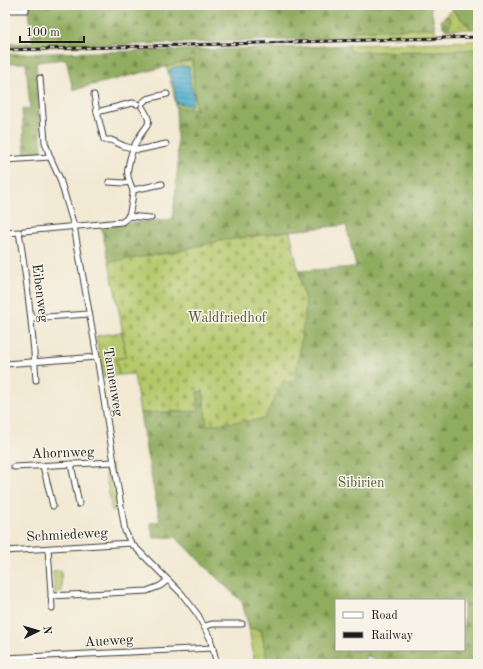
<svg xmlns="http://www.w3.org/2000/svg" width="483" height="669" viewBox="0 0 483 669" font-family="'Old Standard TT',serif">
<style>
.grass{fill:url(#grass-tufts);stroke:#687244;fill-rule:evenodd}
.forest{fill:url(#forest-firs);stroke:#56643e;fill-rule:evenodd}
.cemetery{fill:url(#cemetery-stones);stroke:#687244}
.water{fill:url(#water-rules);stroke:#366675}
.lines{fill:none;stroke-linecap:round;stroke-linejoin:round}
.minor-casing{stroke:#3c3b37;stroke-width:7}
.minor{stroke:#fff;stroke-width:5}
.rail-casing{stroke:#1c1c1c;stroke-width:3}
.rail{stroke:#f7f3e8;stroke-width:1.5;stroke-dasharray:4.5;stroke-linecap:butt}
.labels{text-anchor:middle;dominant-baseline:central;stroke-width:3;stroke-linejoin:round;paint-order:stroke}
.street-label{font-size:14px;fill:#1c1c1c;stroke:#f7f3e8}
.park-label{font-size:14px;fill:#525838;stroke:#f7f3e8}
</style>
<defs>
<pattern id="grass-tufts" width="24" height="20" patternUnits="userSpaceOnUse"><rect width="24" height="20" fill="#b5c86b"/><path d="M3 7l-1-3M5 7V3M7 7l1-3M15 17l-1-3M17 17v-4M19 17l1-3" fill="none" stroke="#9bab5c"/></pattern>
<pattern id="forest-firs" width="22" height="20" patternUnits="userSpaceOnUse"><rect width="22" height="20" fill="#90ac5f"/><path d="M5 1l3.5 6h-7zM16 11l3.5 6h-7z" fill="#758b4e"/></pattern>
<pattern id="cemetery-stones" width="16" height="16" patternUnits="userSpaceOnUse"><rect width="16" height="16" fill="#b5c86b"/><path d="M2 7V4a2 2 0 0 1 4 0v3zM10 15v-3a2 2 0 0 1 4 0v3z" fill="#9bab5c"/></pattern>
<pattern id="water-rules" width="6" height="5" patternUnits="userSpaceOnUse"><rect width="6" height="5" fill="#50afce"/><path d="M0 2.5h6" fill="none" stroke="#428ea6"/></pattern>
</defs>
<rect width="100%" height="100%" fill="#f7f3e8"/>
<filter id="ink" filterUnits="userSpaceOnUse"><feTurbulence type="fractalNoise" baseFrequency=".025" numOctaves="2"/><feDisplacementMap in="SourceGraphic" scale="8" xChannelSelector="R" yChannelSelector="G"/><feConvolveMatrix kernelMatrix="1 2 1 2 8 2 1 2 1" color-interpolation-filters="sRGB"/></filter>
<filter id="wash" filterUnits="userSpaceOnUse"><feTurbulence type="fractalNoise" baseFrequency=".012" numOctaves="4" result="noise"/><feDisplacementMap in="SourceGraphic" scale="16" xChannelSelector="R" yChannelSelector="G"/><feGaussianBlur stdDeviation="0.9" result="paint"/><feColorMatrix in="noise" values="0 0 0 0 0 0 0 0 0 0 0 0 0 0 0 0 0 1.4 0 .05"/><feComposite in="paint" operator="in"/></filter>
<g filter="url(#wash)">
<rect width="100%" height="100%" fill="#f2e9d3"/>
<g class="grass">
<polygon points="452,10 472,29 446,30 448,29 449,17 446,16"/>
<polygon points="435,28 436,36 351,38 353,31"/>
<polygon points="478,41 478,49 444,51 350,52 349,45"/>
<path d="M192 60 196 110 176 107 173 90 166 66ZM189 67 191 86 194 95 190 106 176 103 175 90 170 70Z"/>
<polygon points="122,332 126,357 116,359 119,375 103,377 96,336"/>
<polygon points="112,465 120,510 112,511 104,466"/>
<polygon points="61,570 62,592 55,593 53,571"/>
<polygon points="249,628 261,630 268,664 255,664"/>
</g>
<g class="forest">
<polygon points="27,5 430,5 435,28 353,31 351,38 5,48 5,44 33,43"/>
<polygon points="455,5 478,5 478,29 472,29 452,10"/>
<path d="M446 16C452 18 451 24 449 28L446 30 443 27 441 21 443 18Z"/>
<path d="M349 45 350 52 444 51 478 49V664H385L365 655 367 664H268L261 630 249 628 242 602 175 537 154 538 150 523 160 521 147 455 140 413 198 411 197 392 203 391 264 419 282 383 306 306 299 271 356 267 346 225 290 231 220 241 169 253 109 262 101 226 173 219 178 165 176 107 196 110 192 60 73 90 66 59 36 62 42 153 25 155 22 110 30 108 26 63 5 64V54L285 48ZM336 600H464V650H336Z"/>
</g>
<polygon class="cemetery" points="290,231 306,306 295,380 282,383 264,419 207,425 203,391 197,392 199,411 140,413 134,374 119,375 116,359 126,357 120,316 109,262 169,253 220,241"/>
<polygon class="water" points="182,66 189,67 191,86 194,95 191,106 176,103 175,90 169,70 172,68"/>
</g>
<g filter="url(#ink)">
<g class="lines">
<g class="minor-casing">
<g id="minor">
<polyline points="5,10 26,10 26,5"/>
<polyline points="40,78 45,142 50,157 60,179 74,226 97,357 125,531 131,543 182,594 198,615 210,638 217,664"/>
<polyline points="94,95 97,112"/>
<polyline points="142,103 147,99 167,94"/>
<polyline points="137,104 132,103 97,112 104,140 111,140 124,146 138,150 166,144"/>
<polyline points="5,160 50,157"/>
<polyline points="109,182 124,183 129,182"/>
<polyline points="133,190 162,184"/>
<polyline points="128,216 151,218"/>
<path d="M24 231 122 222C125 220 127 219 129 216 130 212 133 196 133 192 133 189 131 186 130 183 128 178 127 173 128 168 130 157 132 148 138 139 146 124 155 126 142 107"/>
<path d="M5 233 19 232C27 281 33 330 36 380"/>
<polyline points="31,318 89,314"/>
<polyline points="5,364 97,357"/>
<polyline points="71,464 79,504"/>
<polyline points="43,466 53,506"/>
<polyline points="14,467 114,462"/>
<polyline points="48,549 52,608"/>
<polyline points="5,551 131,543"/>
<polyline points="51,596 147,591 160,586 168,580"/>
<polyline points="205,626 213,624 242,624"/>
<polyline points="5,658 213,648"/>
</g>
</g>
<use href="#minor" class="minor"/>
<g class="rail-casing">
<polyline id="rail" points="5,50 478,37"/>
</g>
<use href="#rail" class="rail"/>
</g>
</g>
<g class="labels">
<g class="street-label">
<text transform="translate(40 293) rotate(83)">Eibenweg</text>
<text transform="translate(113 382) rotate(81)">Tannenweg</text>
<text transform="translate(63 453) rotate(-2)">Ahornweg</text>
<text transform="translate(67 535) rotate(-3)">Schmiedeweg</text>
<text transform="translate(109 641) rotate(-3)">Aueweg</text>
</g>
<g class="park-label">
<text x="227" y="318">Waldfriedhof</text>
<text x="361" y="483">Sibirien</text>
</g>
</g>
<rect width="483" height="669" fill="none" stroke="#f7f3e8" stroke-width="20"/>
<rect x="335" y="599" width="130" height="52" fill="#f7f3e8" stroke="#9f9d96"/>
<rect x="343" y="612" width="20" height="6" fill="#ffffff" stroke="#9f9d96"/>
<text x="371" y="619" font-size="12" fill="#1c1c1c">Road</text>
<rect x="343" y="632" width="20" height="6" fill="#1c1c1c" stroke="#9f9d96"/>
<text x="371" y="639" font-size="12" fill="#1c1c1c">Railway</text>
<g transform="translate(38 631) rotate(85)" stroke="#f7f3e8" stroke-width="3" paint-order="stroke">
<path d="M0-3L7 15L0 10L-7 15Z" fill="#1c1c1c"/>
<text y="-6" font-size="11" font-weight="bold" text-anchor="middle" fill="#1c1c1c">N</text>
</g>
<path d="M20 36v6h64v-6" fill="none" stroke="#1c1c1c" stroke-width="2"/>
<text x="26" y="36" font-size="12" fill="#1c1c1c" stroke="#f7f3e8" stroke-width="3" paint-order="stroke">100 m</text>
</svg>
